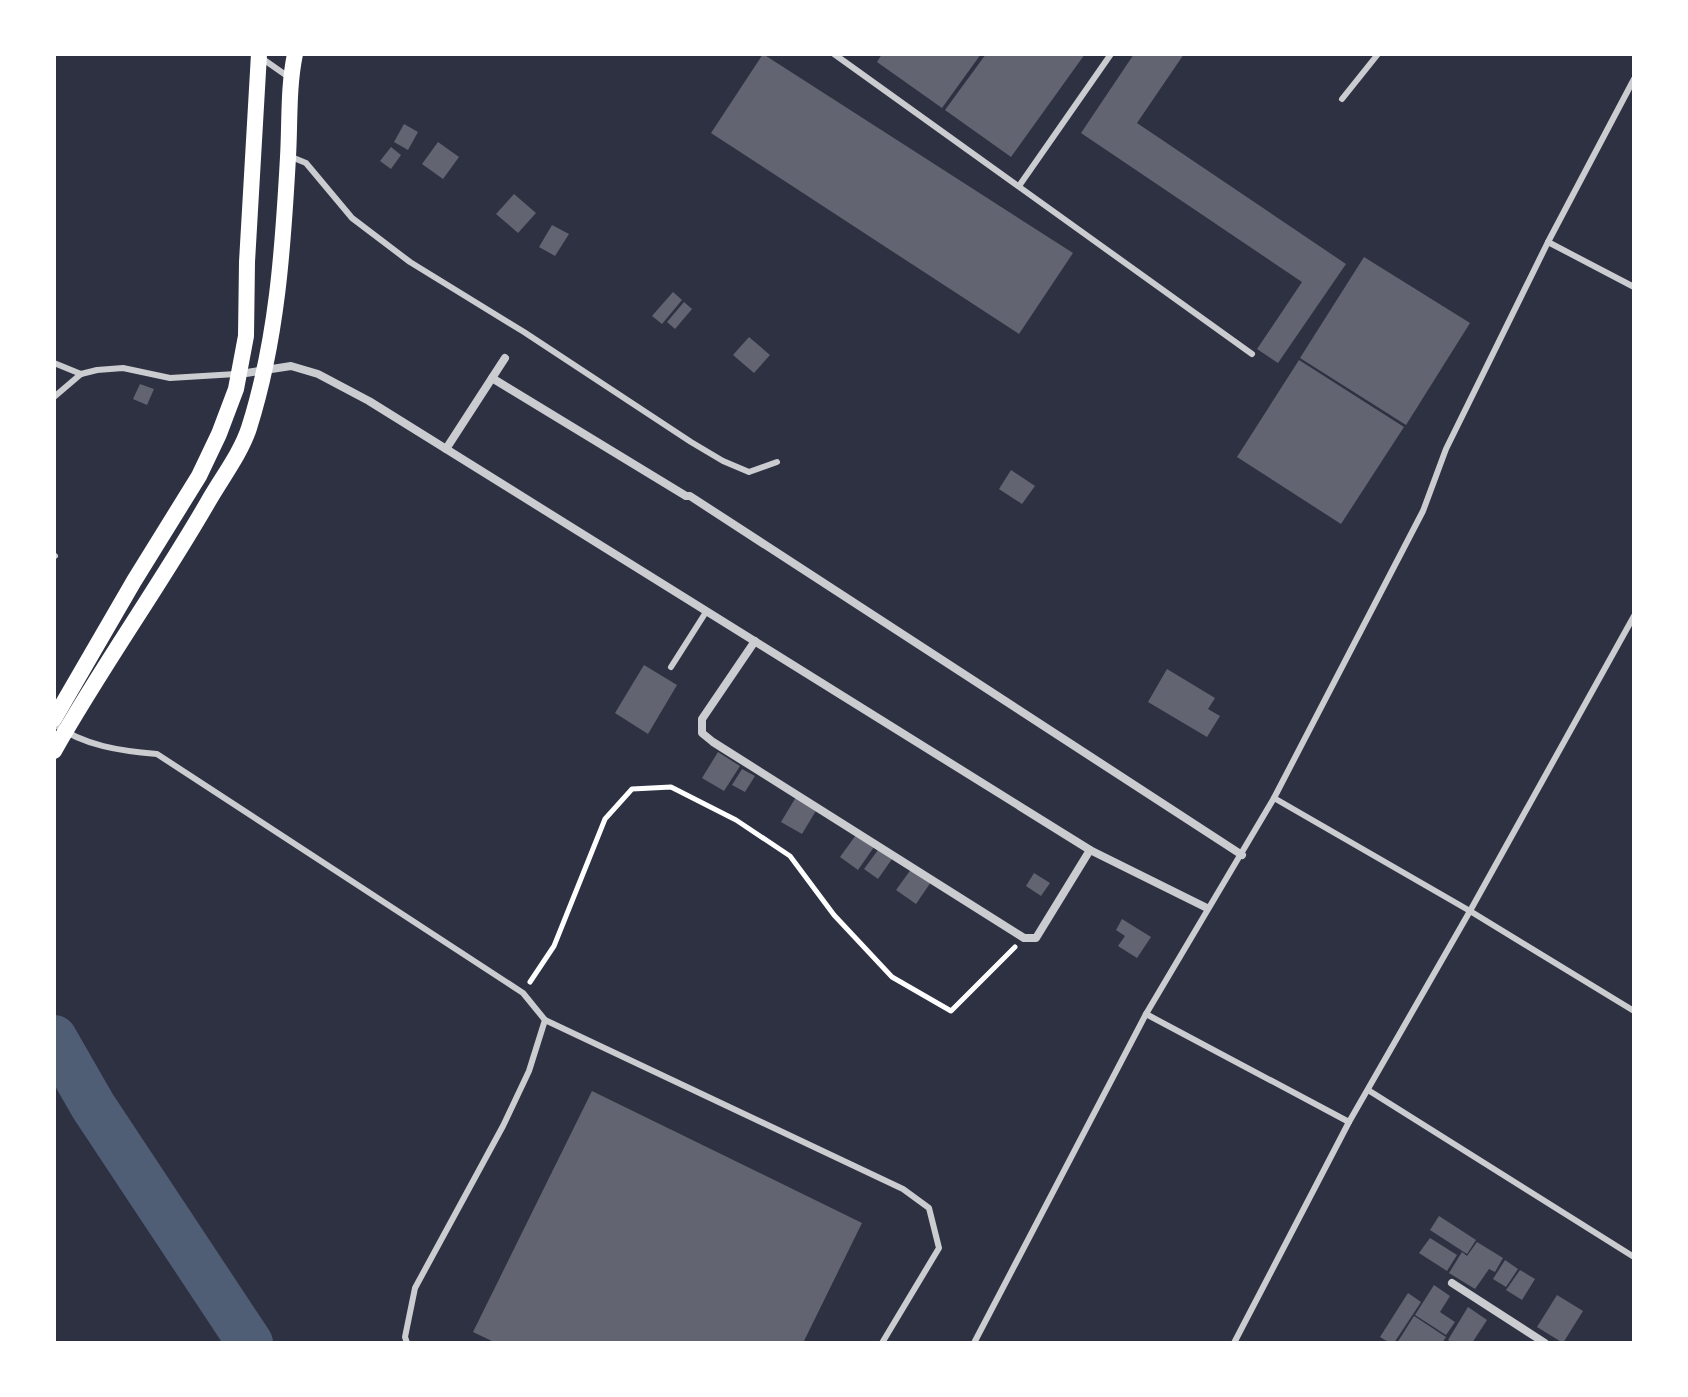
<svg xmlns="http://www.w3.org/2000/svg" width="1688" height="1397" viewBox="0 0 1688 1397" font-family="Quicksand,sans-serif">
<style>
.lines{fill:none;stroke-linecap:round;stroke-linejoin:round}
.river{stroke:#4f5d75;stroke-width:46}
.building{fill:#626471}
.path{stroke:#fff;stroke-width:5}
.service{stroke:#caccd0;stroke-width:6}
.minor{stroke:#caccd0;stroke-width:8}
.secondary{stroke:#fff;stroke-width:16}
</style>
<rect width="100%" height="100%" fill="#2d3142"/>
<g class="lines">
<polyline class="river" points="54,1038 93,1106 250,1343"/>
</g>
<g class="building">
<polygon points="763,54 1073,253 1019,334 711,133"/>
<polygon points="882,54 981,54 942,108 877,62"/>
<polygon points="986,54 1085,54 1011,157 945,110"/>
<polygon points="1134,54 1184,54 1137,123 1346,264 1278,363 1257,349 1302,282 1081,133"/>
<polygon points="404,124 418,132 408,150 394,142"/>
<polygon points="438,142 459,157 443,179 422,164"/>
<polygon points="391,147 401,155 391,169 380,161"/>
<polygon points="514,194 536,213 518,233 496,214"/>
<polygon points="552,225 569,234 555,256 539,247"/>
<polygon points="1364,257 1470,323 1406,425 1300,358"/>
<polygon points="673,292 682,300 662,324 652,316"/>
<polygon points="684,302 692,309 675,329 667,322"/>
<polygon points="749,337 770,355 754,373 733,355"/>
<polygon points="1299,360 1404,427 1341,524 1237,457"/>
<polygon points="140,384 154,389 147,405 133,399"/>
<polygon points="1011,470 1035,486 1022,504 999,489"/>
<polygon points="644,665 677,685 648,734 615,713"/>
<polygon points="1167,669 1215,698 1208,709 1220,716 1207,737 1148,702"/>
<polygon points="718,752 740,766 724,791 702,778"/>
<polygon points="742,769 755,776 745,792 732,785"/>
<polygon points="796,797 817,809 802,834 781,822"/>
<polygon points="856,835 874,847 858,870 840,857"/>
<polygon points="878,850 892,859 878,879 864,869"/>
<polygon points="912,868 931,882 916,904 896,890"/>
<polygon points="1034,873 1050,883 1041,896 1026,886"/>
<polygon points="1122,919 1151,937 1137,958 1118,946 1125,936 1116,930"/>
<polygon points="592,1091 862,1223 803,1343 496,1343 473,1332"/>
<polygon points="1439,1216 1476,1240 1467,1254 1430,1230"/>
<polygon points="1430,1238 1457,1255 1447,1271 1419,1253"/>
<polygon points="1477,1242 1503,1258 1495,1272 1489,1269 1475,1289 1449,1273 1462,1252 1467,1256"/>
<polygon points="1505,1260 1518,1269 1506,1287 1493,1279"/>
<polygon points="1520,1270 1535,1279 1522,1300 1506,1290"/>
<polygon points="1434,1285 1450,1296 1440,1312 1455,1322 1446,1335 1415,1315"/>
<polygon points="1408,1293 1421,1302 1394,1343 1390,1343 1380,1337"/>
<polygon points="1557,1295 1583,1311 1563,1343 1537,1327"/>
<polygon points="1468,1307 1487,1320 1472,1343 1453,1343 1448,1340"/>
<polygon points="1414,1316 1446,1337 1442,1343 1397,1343"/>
</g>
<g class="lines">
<polyline class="path" points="530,982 554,946 605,819 632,789 671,787 736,820 790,856 834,915 892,977 951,1011 1015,947"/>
<g class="service">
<polyline points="834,54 1252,354"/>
<polyline points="260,57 290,78"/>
<polyline points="1342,99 1378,54"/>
<polyline points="289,156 306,163 352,218 410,262 524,332 691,442 723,461 749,472 777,462"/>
<polyline points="1019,186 1111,54"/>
<polyline points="1548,242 1634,287"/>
<polyline points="54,363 81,374"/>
<polyline points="54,397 81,374 97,370 123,368 170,378 236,374"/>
<polyline points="54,555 55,556"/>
<polyline points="671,667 706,612"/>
<path d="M54 724C84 746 121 751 157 754L523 993 545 1020 529 1071 503 1126 415 1288 405 1337 407 1343"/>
<polyline points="1274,798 1470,911 1634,1011"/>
<polyline points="1146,1014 1349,1122"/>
<polyline points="545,1020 903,1189 929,1208 939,1248 882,1343"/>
<polyline points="1368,1090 1634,1257"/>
<polyline points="974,1343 1146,1014 1274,798 1423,511 1446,449 1548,242 1634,79"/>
<polyline points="1234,1343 1349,1122 1470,911 1634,616"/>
</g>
<g class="minor">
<polyline points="240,374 291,366 318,374 369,401 1090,850 1207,908"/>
<polyline points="492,378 686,496 690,496 1242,855"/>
<polyline points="446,449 505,358"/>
<polyline points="755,641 702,719 702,733 713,742 1024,938 1036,938 1090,850"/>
<polyline points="1452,1283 1545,1343"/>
</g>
<g class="secondary">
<polyline points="54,719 134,581 199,476 219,434 236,389 246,336 247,262 259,54"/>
<path d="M54 751C102 666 159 587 208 502 221 479 241 453 249 428 277 340 283 248 288 157 290 122 288 88 295 54"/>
</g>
</g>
<rect width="1688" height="1397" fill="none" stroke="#ffffff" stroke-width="112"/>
</svg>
